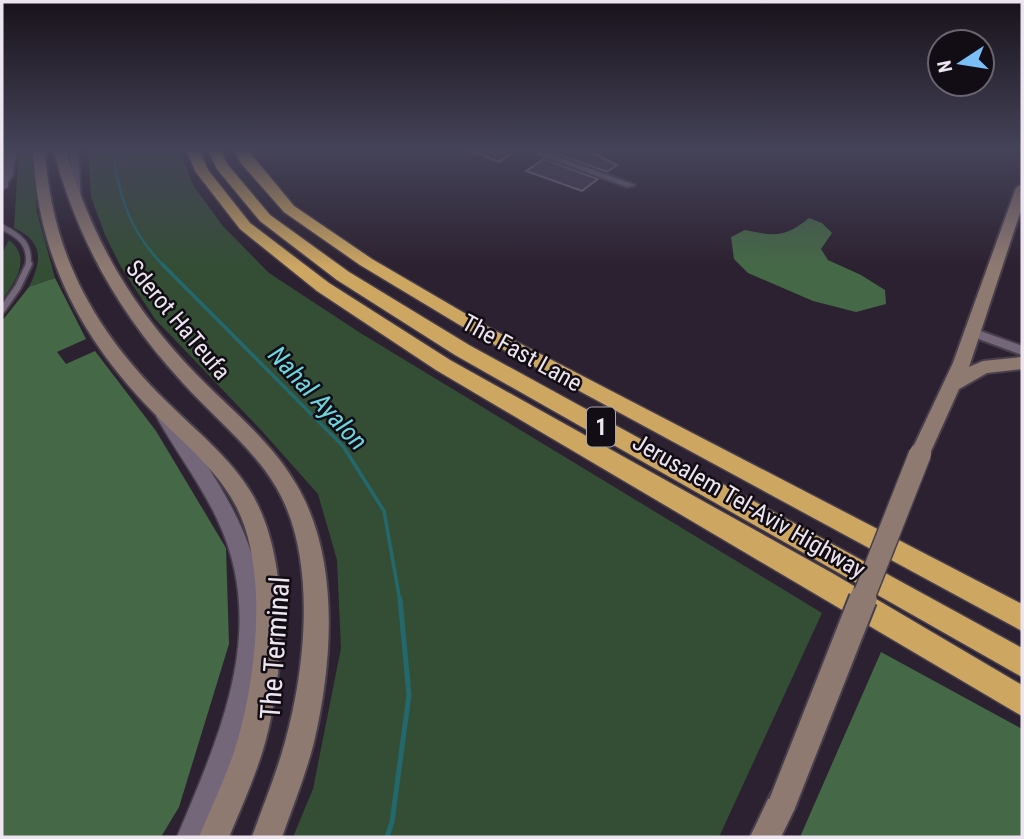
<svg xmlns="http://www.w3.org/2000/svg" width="1024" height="839" viewBox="0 0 1024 839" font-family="'Roboto Condensed',sans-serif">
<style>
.green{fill:#344e35}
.forest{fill:#456946}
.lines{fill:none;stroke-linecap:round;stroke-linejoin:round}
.stream-far2{stroke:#22686d;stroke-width:2.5}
.stream-far1{stroke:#22686d;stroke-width:3.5}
.stream{stroke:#22686d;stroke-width:5}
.building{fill:#443748;stroke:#837588;stroke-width:2}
.service-far1-casing{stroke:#483f4c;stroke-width:8}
.service-casing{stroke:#483f4c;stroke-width:10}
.minor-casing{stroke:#483f4c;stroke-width:4}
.tertiary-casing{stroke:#483f4c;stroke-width:3}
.secondary-casing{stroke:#483f4c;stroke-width:4}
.motorway-casing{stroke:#483f4c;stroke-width:3}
.service-far1{stroke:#746779;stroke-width:5}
.service{stroke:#746779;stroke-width:6}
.minor{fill:#746779;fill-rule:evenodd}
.tertiary{fill:#746779;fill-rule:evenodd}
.secondary{fill:#8f7a72;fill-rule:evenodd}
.motorway{fill:#cda662;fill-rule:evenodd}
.secondary-bridge-far1-casing{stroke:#483f4c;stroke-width:25;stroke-linecap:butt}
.secondary-bridge-casing{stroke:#483f4c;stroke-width:31;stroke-linecap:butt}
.secondary-bridge-far1{stroke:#8f7a72;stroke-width:22}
.secondary-bridge{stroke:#8f7a72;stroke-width:27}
.labels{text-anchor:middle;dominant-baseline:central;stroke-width:5;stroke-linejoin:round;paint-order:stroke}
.shield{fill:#120d14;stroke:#aba5ae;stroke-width:2}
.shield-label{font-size:23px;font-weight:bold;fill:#ede6f0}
.street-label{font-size:24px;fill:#ede6f0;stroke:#120d14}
.water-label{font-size:26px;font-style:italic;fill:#6cd6de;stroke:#120d14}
.near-street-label{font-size:28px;fill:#ede6f0;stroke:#120d14}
</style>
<rect width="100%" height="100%" fill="#2c2130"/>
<g class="green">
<path d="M19 149H32L37 212 55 278 29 287C42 260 44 242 14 228Z"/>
<polygon points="88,149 179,149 193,185 222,225 269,273 362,334 822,613 719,837 293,837 313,789 341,648 337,560 318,494 261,430 155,319 121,267 105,235 91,197"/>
<path d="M9 240C32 258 16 281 2 300V253Z"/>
</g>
<g class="forest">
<path d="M809 218 822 223 832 233 821 249 828 260 861 275 885 290 886 304 856 312 813 301 748 273 734 259 731 237 745 230C774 236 785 238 809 218Z"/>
<polygon points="55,278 86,339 57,352 66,364 95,351 156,431 226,548 229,644 179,807 161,837 2,837 2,321 29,287"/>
<polygon points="881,652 1022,729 1022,837 800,837"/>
</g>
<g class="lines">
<path class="stream-far2" d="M113 149C118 196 130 232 164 266"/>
<polyline class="stream-far1" points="162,264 343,446 384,511 400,601"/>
<polyline class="stream" points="387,837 392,822 409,695 400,599"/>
</g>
<g class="building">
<polygon points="468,149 519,149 499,162"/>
<polygon points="559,149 595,154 617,165 607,172 554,153"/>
<polygon points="544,159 598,179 582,191 526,171"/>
</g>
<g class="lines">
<g class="service-far1-casing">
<path id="service-far1" d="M2 227C20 236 31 244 28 266"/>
</g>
<g class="service-casing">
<polyline id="service" points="2,310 18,287 29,264"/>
</g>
<g class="minor-casing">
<g id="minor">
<polygon points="8,149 16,149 13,175 6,185 3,186 2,178"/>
<polygon points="70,149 78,149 81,202 76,205 71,202"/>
<polygon points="523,149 536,149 635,185 627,187"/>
<polygon points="972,328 1022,346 1022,355 968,335 966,332"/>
</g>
</g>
<g class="tertiary-casing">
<g id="tertiary">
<polygon points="2,149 8,149 8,187 2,190"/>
<path d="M165 409 171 411C201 457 235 502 252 555 282 651 243 750 205 837H177C219 736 269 630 218 521 201 484 176 452 156 416L159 411Z"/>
</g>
</g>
<g class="secondary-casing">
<g id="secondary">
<path d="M33 149H45C51 252 93 329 166 401 196 431 230 457 252 494 291 561 285 670 265 743 256 775 242 806 229 837H199C211 808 225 779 235 749 256 683 269 572 237 508 218 470 183 443 154 413 80 338 37 255 33 149Z"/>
<path d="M53 149H65C92 239 131 307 197 375 231 410 271 441 296 484 340 557 333 662 314 742 306 774 293 806 282 837H252C263 806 276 775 285 742 305 671 316 567 282 498 260 453 216 420 182 382 118 312 78 241 53 149Z"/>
<polygon points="1022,184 1022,207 969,367 983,361 1022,357 1022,369 987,373 959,389 927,460 920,462 913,460 910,454 953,363 1016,188"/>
<polygon points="782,789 793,793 797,804 781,837 750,837 771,793"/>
</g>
</g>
<g class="motorway-casing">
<g id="motorway">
<polygon points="186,149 199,149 208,170 250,223 329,283 450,360 832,573 1022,685 1022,716 436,370 317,291 240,229 195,171"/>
<polygon points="207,149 220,149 228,165 270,215 349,272 469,345 1022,648 1022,677 455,355 337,280 260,221 217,169"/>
<polygon points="234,149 247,149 294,206 372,259 490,328 1022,604 1022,631 478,336 360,265 284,212 240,162"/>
</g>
</g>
<use href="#service-far1" class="service-far1"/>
<use href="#service" class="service"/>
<use href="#minor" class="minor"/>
<use href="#tertiary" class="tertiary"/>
<use href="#secondary" class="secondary"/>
<use href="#motorway" class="motorway"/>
<g class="secondary-bridge-far1-casing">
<polyline id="secondary-bridge-far1" points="862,601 920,454"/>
</g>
<g class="secondary-bridge-casing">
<polyline id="secondary-bridge" points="782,804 863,599"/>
</g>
<use href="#secondary-bridge-far1" class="secondary-bridge-far1"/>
<use href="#secondary-bridge" class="secondary-bridge"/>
</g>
<linearGradient id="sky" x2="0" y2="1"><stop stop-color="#18121a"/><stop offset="0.56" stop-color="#454359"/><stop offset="1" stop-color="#454359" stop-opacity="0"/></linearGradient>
<rect width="1024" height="267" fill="url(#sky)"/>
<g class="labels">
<rect class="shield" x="587" y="407.5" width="28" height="39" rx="5"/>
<g class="shield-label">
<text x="601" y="427">1</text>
</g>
<g class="street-label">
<text transform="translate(178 320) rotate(50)">Sderot HaTeufa</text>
<text transform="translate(522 353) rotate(29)">The Fast Lane</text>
<text transform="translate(749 506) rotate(30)">Jerusalem Tel-Aviv Highway</text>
</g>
<g class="water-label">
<text transform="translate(318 398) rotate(47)">Nahal Ayalon</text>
</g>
<g class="near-street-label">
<text transform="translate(275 648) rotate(-86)">The Terminal</text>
</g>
</g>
<rect width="1024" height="839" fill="none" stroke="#ede6f0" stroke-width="7"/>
<g transform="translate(961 63) rotate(258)"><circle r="33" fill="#120d14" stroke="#6a646c" stroke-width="2"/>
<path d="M0-5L12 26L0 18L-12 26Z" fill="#7abff8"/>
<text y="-10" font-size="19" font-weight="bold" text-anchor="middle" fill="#ede6f0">N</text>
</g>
</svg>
